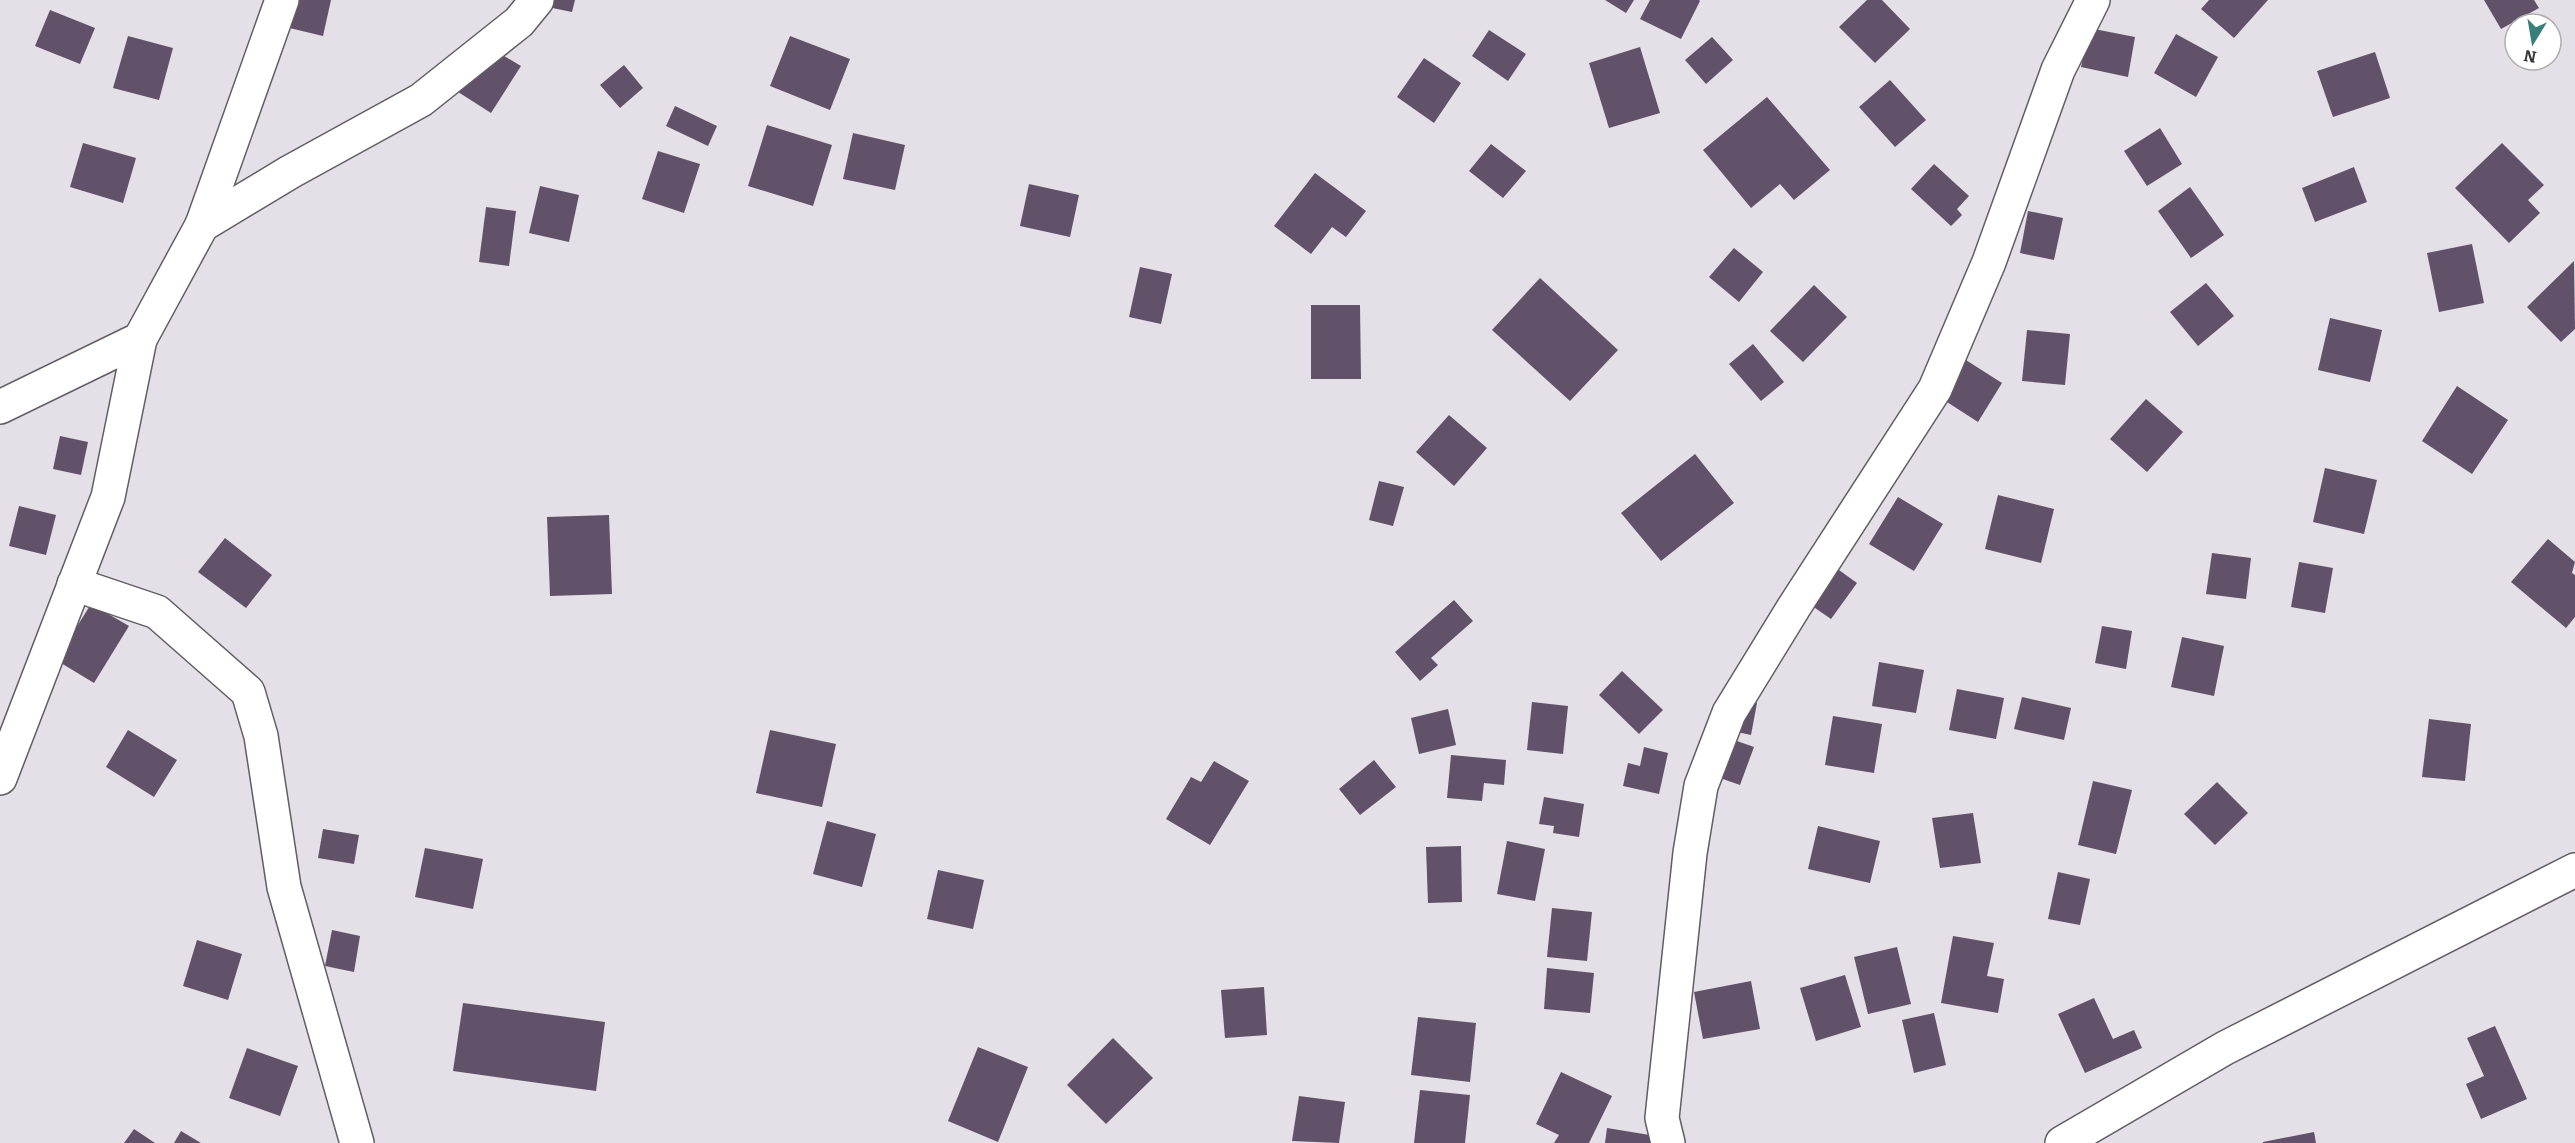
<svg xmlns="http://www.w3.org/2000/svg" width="2575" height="1143" viewBox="0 0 2575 1143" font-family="Bitter,serif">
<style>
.building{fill:#615169}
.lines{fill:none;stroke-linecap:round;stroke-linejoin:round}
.minor-casing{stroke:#625d64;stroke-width:36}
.minor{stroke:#fff;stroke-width:33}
</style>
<rect width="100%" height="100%" fill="#e5e0e8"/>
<g class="building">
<polygon points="287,0 331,0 323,36 281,26"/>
<polygon points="534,0 575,0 572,12 533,4"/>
<polygon points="1605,0 1634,0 1626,13"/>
<polygon points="1650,0 1699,0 1700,1 1681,39 1640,19"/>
<polygon points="1867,0 1882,0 1910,29 1875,63 1839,27"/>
<polygon points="2209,0 2268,0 2234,38 2201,9"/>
<polygon points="2484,0 2534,0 2539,8 2501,29"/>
<polygon points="50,10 95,28 80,64 35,46"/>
<polygon points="2089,28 2135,37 2128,77 2081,67"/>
<polygon points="1489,30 1526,54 1508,81 1472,56"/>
<polygon points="2176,34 2218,57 2196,97 2154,73"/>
<polygon points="128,36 173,48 159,100 113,88"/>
<polygon points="790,36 850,59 830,110 770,86"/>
<polygon points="1712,37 1733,60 1706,84 1685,60"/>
<polygon points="484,44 521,66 491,113 455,90"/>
<polygon points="1640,47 1660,113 1609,128 1589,63"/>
<polygon points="2375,52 2390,98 2333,117 2317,71"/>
<polygon points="1424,58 1461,83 1434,123 1397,97"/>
<polygon points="624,65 643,88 620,108 600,85"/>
<polygon points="1890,80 1926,120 1895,147 1859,107"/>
<polygon points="1767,97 1830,170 1794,200 1780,184 1751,208 1703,150"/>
<polygon points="675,106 717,126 708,146 666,126"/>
<polygon points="767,125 832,145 813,206 748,186"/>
<polygon points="2160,128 2182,164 2147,186 2124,151"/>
<polygon points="853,133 905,145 895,190 843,179"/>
<polygon points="83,143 136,158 123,203 70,187"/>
<polygon points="2502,143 2544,185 2528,200 2540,213 2509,243 2455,188"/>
<polygon points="1491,144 1526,171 1503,198 1469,171"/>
<polygon points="658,151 700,164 684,213 642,199"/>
<polygon points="1934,164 1969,196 1957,209 1962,215 1951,226 1911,189"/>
<polygon points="2354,167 2367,202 2315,222 2302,188"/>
<polygon points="1315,173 1366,211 1346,237 1332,227 1311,254 1274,226"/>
<polygon points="1029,184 1079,195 1070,237 1020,226"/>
<polygon points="540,186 579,195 569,242 529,233"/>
<polygon points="2190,187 2224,235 2191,258 2158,211"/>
<polygon points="486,207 516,211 509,266 479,262"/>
<polygon points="2028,211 2063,218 2054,260 2020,253"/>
<polygon points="2472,244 2484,303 2439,312 2427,253"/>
<polygon points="1734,248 1763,272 1739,302 1709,277"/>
<polygon points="2574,261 2575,329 2561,342 2527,307"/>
<polygon points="1140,267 1172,274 1161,324 1129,317"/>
<polygon points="1540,278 1618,350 1570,401 1492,330"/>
<polygon points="2206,283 2234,316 2198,346 2170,312"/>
<polygon points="1814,285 1847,317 1803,362 1770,331"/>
<polygon points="1311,305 1360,305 1361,379 1311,379"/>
<polygon points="2330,318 2382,330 2370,382 2318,370"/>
<polygon points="2027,330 2070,334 2065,385 2022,381"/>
<polygon points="1753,344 1784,382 1761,401 1729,364"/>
<polygon points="1958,355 2002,383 1978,422 1933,393"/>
<polygon points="2457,386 2508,420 2472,474 2422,441"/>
<polygon points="2146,399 2183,432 2147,472 2110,439"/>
<polygon points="1449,415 1487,448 1454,486 1416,452"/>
<polygon points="60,436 88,442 81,475 53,469"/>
<polygon points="1695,454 1734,503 1661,561 1621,513"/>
<polygon points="2325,468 2377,480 2364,534 2313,522"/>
<polygon points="1379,481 1404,487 1393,526 1369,520"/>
<polygon points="1998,495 2054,509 2041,563 1985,549"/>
<polygon points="1898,497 1943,524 1914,571 1869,544"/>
<polygon points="19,506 56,515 46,555 9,546"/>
<polygon points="609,515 612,594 550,596 547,517"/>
<polygon points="225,538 272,575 246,608 198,572"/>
<polygon points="2548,539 2575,562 2572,573 2575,575 2575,617 2566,628 2511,582"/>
<polygon points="2212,553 2251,558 2246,599 2206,594"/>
<polygon points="2299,562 2333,568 2325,613 2291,607"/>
<polygon points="1832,565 1857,583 1831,619 1805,601"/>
<polygon points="1454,600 1473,621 1431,658 1438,665 1420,681 1395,652"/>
<polygon points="91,604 129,626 94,683 56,660"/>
<polygon points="2102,626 2132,631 2126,669 2095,663"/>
<polygon points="2182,637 2224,646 2214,696 2171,687"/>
<polygon points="1879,662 1924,670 1916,713 1872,706"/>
<polygon points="1622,671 1663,710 1639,734 1599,695"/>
<polygon points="1957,689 2004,698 1996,739 1949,730"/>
<polygon points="2022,697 2071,708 2064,740 2014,729"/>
<polygon points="1745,700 1757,703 1751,735 1723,729"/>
<polygon points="1532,702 1568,706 1563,754 1527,750"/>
<polygon points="1448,709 1456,745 1419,754 1411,718"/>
<polygon points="1833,716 1882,724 1874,773 1825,765"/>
<polygon points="2429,719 2471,724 2465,781 2422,777"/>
<polygon points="128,730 177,760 154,797 106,767"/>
<polygon points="770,730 836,744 822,807 756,793"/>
<polygon points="1717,734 1754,747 1740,785 1703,772"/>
<polygon points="1644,747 1668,753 1659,794 1623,786 1628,763 1640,766"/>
<polygon points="1451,755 1506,760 1504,785 1484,783 1482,801 1447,798"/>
<polygon points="1374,760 1396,787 1360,815 1339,789"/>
<polygon points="1214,761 1249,781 1210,845 1166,819 1191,777 1201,782"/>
<polygon points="2093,781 2132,790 2116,854 2078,845"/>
<polygon points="2217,782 2248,813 2215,845 2184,814"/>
<polygon points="1544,797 1584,804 1579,837 1553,833 1554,826 1539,824"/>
<polygon points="1973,813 1981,863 1940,868 1932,818"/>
<polygon points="827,821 876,834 862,887 813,874"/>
<polygon points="1818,826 1880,841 1870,883 1808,869"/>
<polygon points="323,829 359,835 354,864 318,858"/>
<polygon points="1507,841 1545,849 1535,901 1497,894"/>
<polygon points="1461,846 1462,902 1428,903 1426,847"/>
<polygon points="425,848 483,859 473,909 415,897"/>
<polygon points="938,870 984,880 973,929 927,919"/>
<polygon points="2058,872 2090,879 2080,925 2048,919"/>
<polygon points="1552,908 1592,912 1587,961 1547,957"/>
<polygon points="332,930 360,936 354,972 325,966"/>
<polygon points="1953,936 1994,943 1987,976 2004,979 1998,1013 1941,1003"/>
<polygon points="197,940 242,954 228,1000 183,986"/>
<polygon points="1897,947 1911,1004 1868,1014 1854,957"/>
<polygon points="1547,968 1594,973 1590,1013 1544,1009"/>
<polygon points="1845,975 1861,1027 1816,1041 1800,988"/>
<polygon points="1751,981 1760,1029 1703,1039 1694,992"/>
<polygon points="1264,987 1267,1035 1225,1038 1221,990"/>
<polygon points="2094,998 2113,1039 2134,1030 2142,1048 2085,1073 2058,1014"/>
<polygon points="463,1003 605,1022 596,1091 453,1071"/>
<polygon points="1934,1013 1946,1065 1914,1073 1902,1020"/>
<polygon points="1418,1017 1476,1023 1470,1082 1411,1075"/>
<polygon points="2495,1026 2527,1099 2481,1119 2466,1084 2484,1076 2467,1038"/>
<polygon points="1113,1038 1153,1078 1106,1124 1067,1085"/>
<polygon points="978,1047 1028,1067 998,1142 948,1121"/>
<polygon points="247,1048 298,1066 280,1116 229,1098"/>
<polygon points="1561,1072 1612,1096 1589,1143 1554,1143 1559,1135 1536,1124"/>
<polygon points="1420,1090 1470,1095 1465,1143 1414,1143"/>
<polygon points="1299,1096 1345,1102 1339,1143 1292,1141"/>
<polygon points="1607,1128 1668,1138 1667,1143 1605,1143"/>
<polygon points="134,1129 155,1143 124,1143"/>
<polygon points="181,1131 201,1143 174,1143"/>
<polygon points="2314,1132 2316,1143 2263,1143 2263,1142"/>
</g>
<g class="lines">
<g class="minor-casing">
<g id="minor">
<polyline points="202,225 282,0"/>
<polyline points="0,407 140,339 202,225 290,172 421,100 519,22 537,0"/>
<polyline points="74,584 157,612 248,692 261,736 284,887 357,1143"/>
<polyline points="0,778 108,497 140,339"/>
<polyline points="1668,1143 1662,1118 1690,853 1701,786 1729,713 1794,607 1935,389 1989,262 2058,70 2093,0"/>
<polyline points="2062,1143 2225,1048 2575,870"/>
</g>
</g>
<use href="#minor" class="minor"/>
</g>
<g transform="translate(2533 42) rotate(191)"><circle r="28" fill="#ffffff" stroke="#afaeaf" stroke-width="1.5"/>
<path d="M0-4.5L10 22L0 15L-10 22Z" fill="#377f7a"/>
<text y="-9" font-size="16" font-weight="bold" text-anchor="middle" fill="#373538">N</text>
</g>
</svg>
